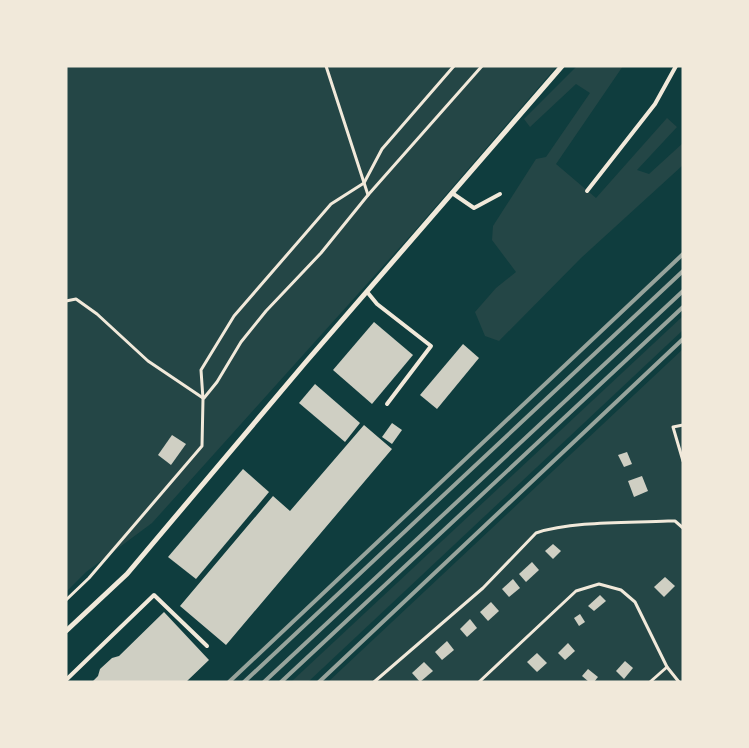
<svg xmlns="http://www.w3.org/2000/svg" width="749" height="748" viewBox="0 0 749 748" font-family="'Work Sans',sans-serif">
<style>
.green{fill:#244646}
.building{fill:#cfcfc3}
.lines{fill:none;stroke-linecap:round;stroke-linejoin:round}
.path{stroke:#f1e9da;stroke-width:3}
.service{stroke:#f1e9da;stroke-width:4}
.minor{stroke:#f1e9da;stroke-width:5}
.rail{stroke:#97a49c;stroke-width:4}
</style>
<rect width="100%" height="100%" fill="#0f3d3e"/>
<g class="green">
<polygon points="66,66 557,66 411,235 152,523 86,572 66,592"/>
<polygon points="577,66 623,66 556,164 596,198 667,118 677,127 637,170 649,174 683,143 683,165 581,258 499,341 485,336 475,312 496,288 516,272 492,240 493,226 536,159 546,157 590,93 576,84 530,127 524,119"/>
<polygon points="683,316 683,330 308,682 291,682"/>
<polygon points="683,349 683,682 328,682 376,637"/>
</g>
<g class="building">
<polygon points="374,322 413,355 372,404 333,370"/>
<polygon points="463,344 479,358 437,409 420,395"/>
<polygon points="315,384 360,423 345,442 299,403"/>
<polygon points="392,423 402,430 392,444 382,437"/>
<polygon points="364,425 392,449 226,645 180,606 273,496 290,511"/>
<polygon points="172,435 186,444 171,465 158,455"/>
<polygon points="627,452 632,464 624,467 618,455"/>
<polygon points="243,469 269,492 196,579 168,557"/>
<polygon points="642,476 648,491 634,497 628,481"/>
<polygon points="553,544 561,551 553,559 545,551"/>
<polygon points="532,562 539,570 526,582 519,574"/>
<polygon points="665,577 675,586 664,597 654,587"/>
<polygon points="513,579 520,588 509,597 502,589"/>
<polygon points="600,595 606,601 594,611 588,606"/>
<polygon points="491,602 499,611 488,621 480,612"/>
<polygon points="164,612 209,660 186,682 92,682 98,676 100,669 112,658 119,656"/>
<polygon points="580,614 585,622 579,626 574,618"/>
<polygon points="470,619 477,628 467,637 460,629"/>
<polygon points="447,641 454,650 442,660 435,652"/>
<polygon points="568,643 575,651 565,660 558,653"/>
<polygon points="537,653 547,663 537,672 527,662"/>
<polygon points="625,661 633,668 624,679 616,671"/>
<polygon points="424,662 433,671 420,682 412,673"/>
<polygon points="588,669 598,677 594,682 589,682 582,676"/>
</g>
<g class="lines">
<g class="path">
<polyline points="326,66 368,195"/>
<polyline points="66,301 76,299 97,314 148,361 203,398"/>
<polyline points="204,398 217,382 241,342 266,311 321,253 368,195 482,66"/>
<polyline points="683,425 673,427 683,461"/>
<polyline points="66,600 89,578 202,446 203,399 201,370 234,316 331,204 364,183 382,149 454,66"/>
<path d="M374 682 483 588 536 533C572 521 629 523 668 521H675L683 528"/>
<polyline points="479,682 576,591 599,584 621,590 635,602 667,667 679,682"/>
<polyline points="650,682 667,667"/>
</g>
<g class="service">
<polyline points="587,191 655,104 676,66"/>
<polyline points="452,193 474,208 500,194"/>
<polyline points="368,293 377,304 431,346 387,404"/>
<polyline points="66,680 154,595 207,646"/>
</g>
<polyline class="minor" points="66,631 127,574 305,363 562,66"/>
<g class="rail">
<polyline points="229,682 683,254"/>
<polyline points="244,682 683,271"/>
<polyline points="264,682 683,291"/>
<polyline points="281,682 683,307"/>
<polyline points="319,682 683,339"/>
</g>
</g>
<rect width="749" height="748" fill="none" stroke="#f1e9da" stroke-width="135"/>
</svg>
